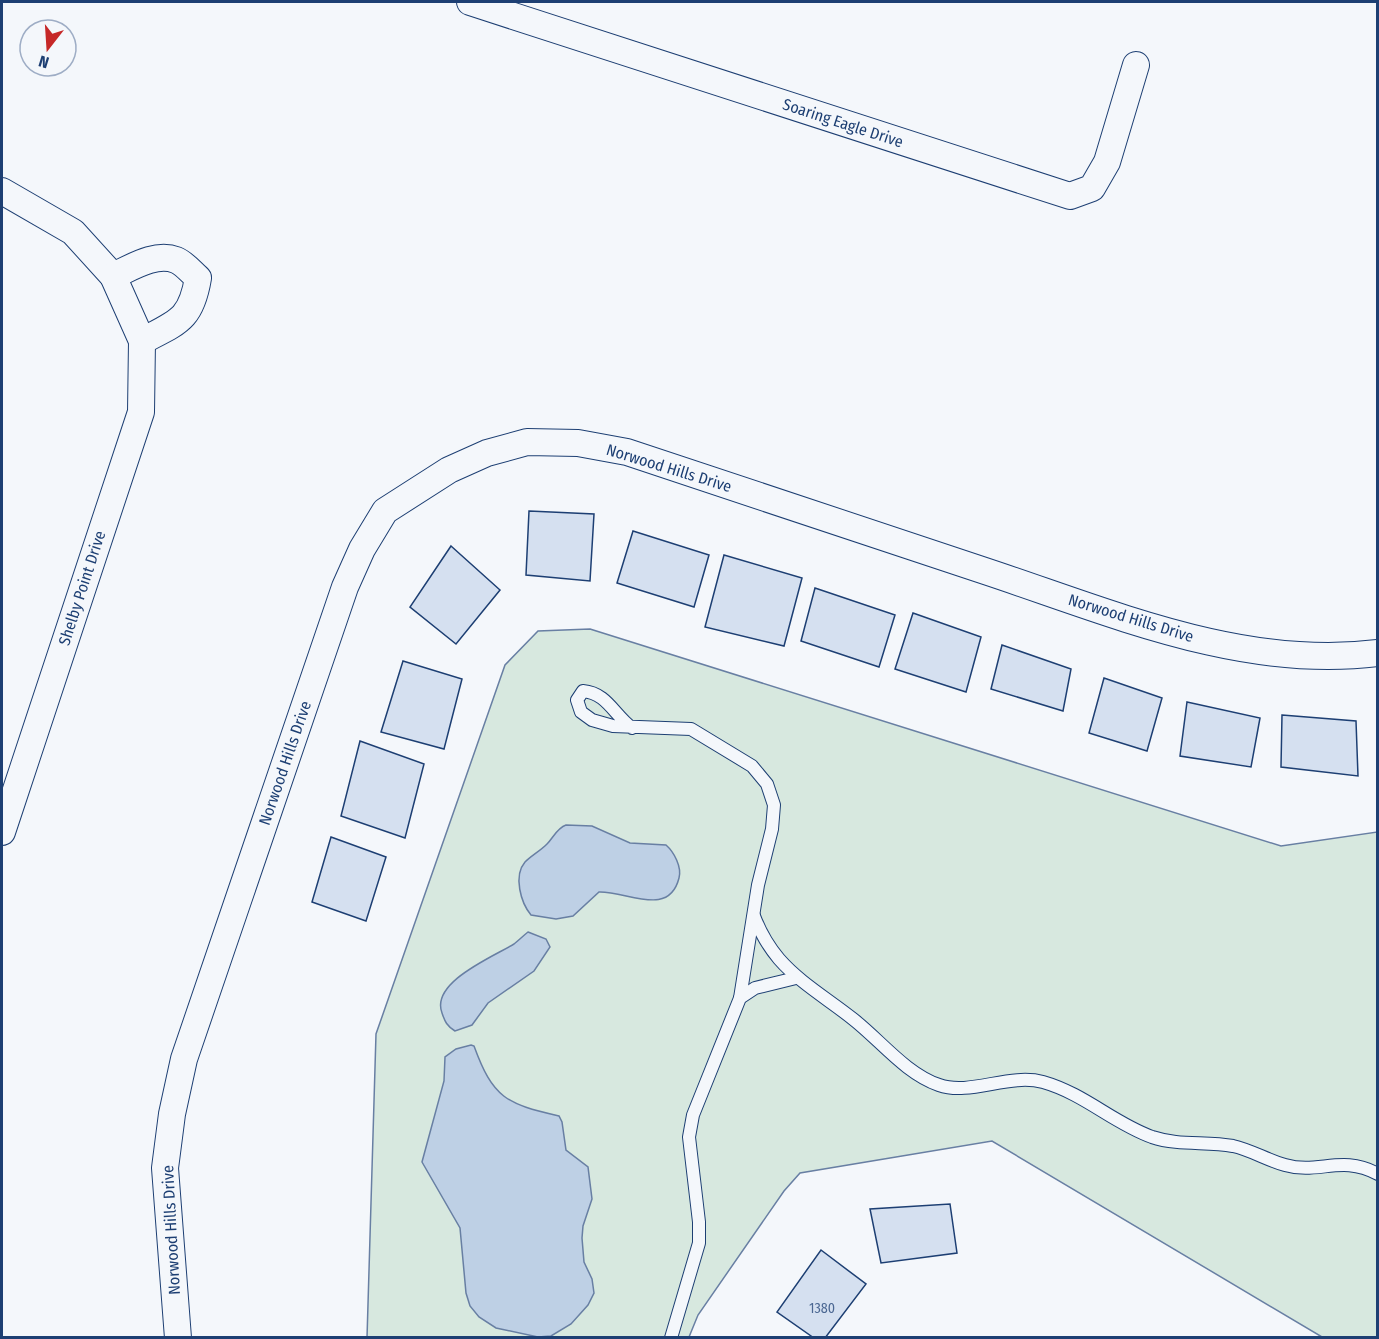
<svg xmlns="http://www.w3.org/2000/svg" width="1379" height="1339" viewBox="0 0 1379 1339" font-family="'Fira Sans Condensed',sans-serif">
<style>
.green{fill:#d7e8df;stroke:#687fa3;stroke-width:1.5}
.water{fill:#bed0e5;stroke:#687fa3;stroke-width:1.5}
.building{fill:#d5e0f0;stroke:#1d3f73;stroke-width:1.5}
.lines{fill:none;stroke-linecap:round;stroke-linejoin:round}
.lane-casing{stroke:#1d3f73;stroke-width:14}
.street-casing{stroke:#1d3f73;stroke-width:28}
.lane{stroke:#f4f7fb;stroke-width:12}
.street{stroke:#f4f7fb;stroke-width:26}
.labels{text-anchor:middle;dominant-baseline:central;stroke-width:4.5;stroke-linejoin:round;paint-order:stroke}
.number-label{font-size:14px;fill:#4b6792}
.street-label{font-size:16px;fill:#1d3f73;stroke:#f4f7fb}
</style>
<rect width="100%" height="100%" fill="#f4f7fb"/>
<polygon class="green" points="590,629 1281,846 1377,832 1377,1337 1322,1337 992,1141 800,1173 784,1191 698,1315 689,1337 367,1338 376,1034 505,665 538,631"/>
<g class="water">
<path d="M566 825 592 826 630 843 666 845C674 852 682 867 679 878 669 918 627 891 599 892L573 916 556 919 531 915C521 903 513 876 525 862 531 856 540 851 547 844 553 838 557 828 566 825Z"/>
<path d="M528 932 546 939 550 947 534 971 488 1003 472 1025 455 1031C447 1026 445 1022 442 1013 430 982 495 956 514 944 519 940 523 936 528 932Z"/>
<path d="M471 1045 474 1046C493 1098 506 1104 559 1116L562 1122 566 1150 588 1167 592 1199 583 1226 582 1238 584 1262 592 1279 594 1293 588 1305 571 1324 551 1336 538 1337 496 1328 479 1317 470 1306 466 1293 460 1228 422 1162 444 1081 445 1057 456 1049Z"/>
</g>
<g class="building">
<polygon points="529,511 594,514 590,581 526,575"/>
<polygon points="633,531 709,555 694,607 617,583"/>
<polygon points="451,546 500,590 456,644 410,607"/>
<polygon points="724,555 802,578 784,646 705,627"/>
<polygon points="815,588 895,615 879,667 801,641"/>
<polygon points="913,613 981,637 966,692 895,669"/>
<polygon points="1002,645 1071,669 1063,711 991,689"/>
<polygon points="403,661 462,679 444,749 381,732"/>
<polygon points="1104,678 1162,698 1147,751 1089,733"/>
<polygon points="1187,702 1260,718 1251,767 1180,756"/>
<polygon points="1282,715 1356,721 1358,776 1281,767"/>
<polygon points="360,741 424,764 405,838 341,816"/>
<polygon points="331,837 386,857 366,921 312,902"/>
<polygon points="950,1204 957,1253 881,1263 870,1209"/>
<polygon points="821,1250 866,1284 825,1338 814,1338 777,1312"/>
</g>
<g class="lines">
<g class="lane-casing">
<g id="lane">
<path d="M632 728C614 715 607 693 583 691L577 700 581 712 592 720 613 726 691 729 752 766 767 784 774 805 772 829 758 885 740 998"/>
<path d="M754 916C760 932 768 946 779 959 800 983 828 999 853 1019 880 1040 906 1074 939 1085 970 1096 1009 1073 1043 1082 1085 1094 1113 1123 1152 1137 1179 1146 1206 1141 1233 1146 1251 1150 1267 1160 1285 1165 1319 1175 1341 1154 1378 1174"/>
<polyline points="671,1338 699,1243 699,1222 689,1137 693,1115 740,998 755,988 796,978"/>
</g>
</g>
<g class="street-casing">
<g id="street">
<polyline points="470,2 1070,196 1092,188 1107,162 1136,65"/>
<polyline points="2,191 73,232 113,276 142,341 141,412 2,832"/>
<path d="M113 276C131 268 155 252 176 260 184 263 191 272 198 278 191 320 178 322 142 341"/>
<path d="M178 1338 165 1168 172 1114 184 1059 345 587 362 549 385 511 449 470 487 453 527 442 578 443 627 452C747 492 866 532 985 571 1112 613 1242 670 1378 653"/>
</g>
</g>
<use href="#lane" class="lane"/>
<use href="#street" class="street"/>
</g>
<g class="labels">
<g class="number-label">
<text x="822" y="1308">1380</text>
</g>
<g class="street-label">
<text transform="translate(843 123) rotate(18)">Soaring Eagle Drive</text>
<text transform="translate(669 468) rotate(17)">Norwood Hills Drive</text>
<text transform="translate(82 588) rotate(-72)">Shelby Point Drive</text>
<text transform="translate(1131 618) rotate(17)">Norwood Hills Drive</text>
<text transform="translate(285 763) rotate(-71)">Norwood Hills Drive</text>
<text transform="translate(171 1230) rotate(-93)">Norwood Hills Drive</text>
</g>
</g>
<rect width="1379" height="1339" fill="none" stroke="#1d3f73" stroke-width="6"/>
<g transform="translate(48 48) rotate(197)"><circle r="28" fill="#f4f7fb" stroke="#9eadc5" stroke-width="1.5"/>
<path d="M0-4.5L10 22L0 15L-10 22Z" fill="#c62828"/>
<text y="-9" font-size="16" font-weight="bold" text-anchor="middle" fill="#1d3f73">N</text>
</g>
</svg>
